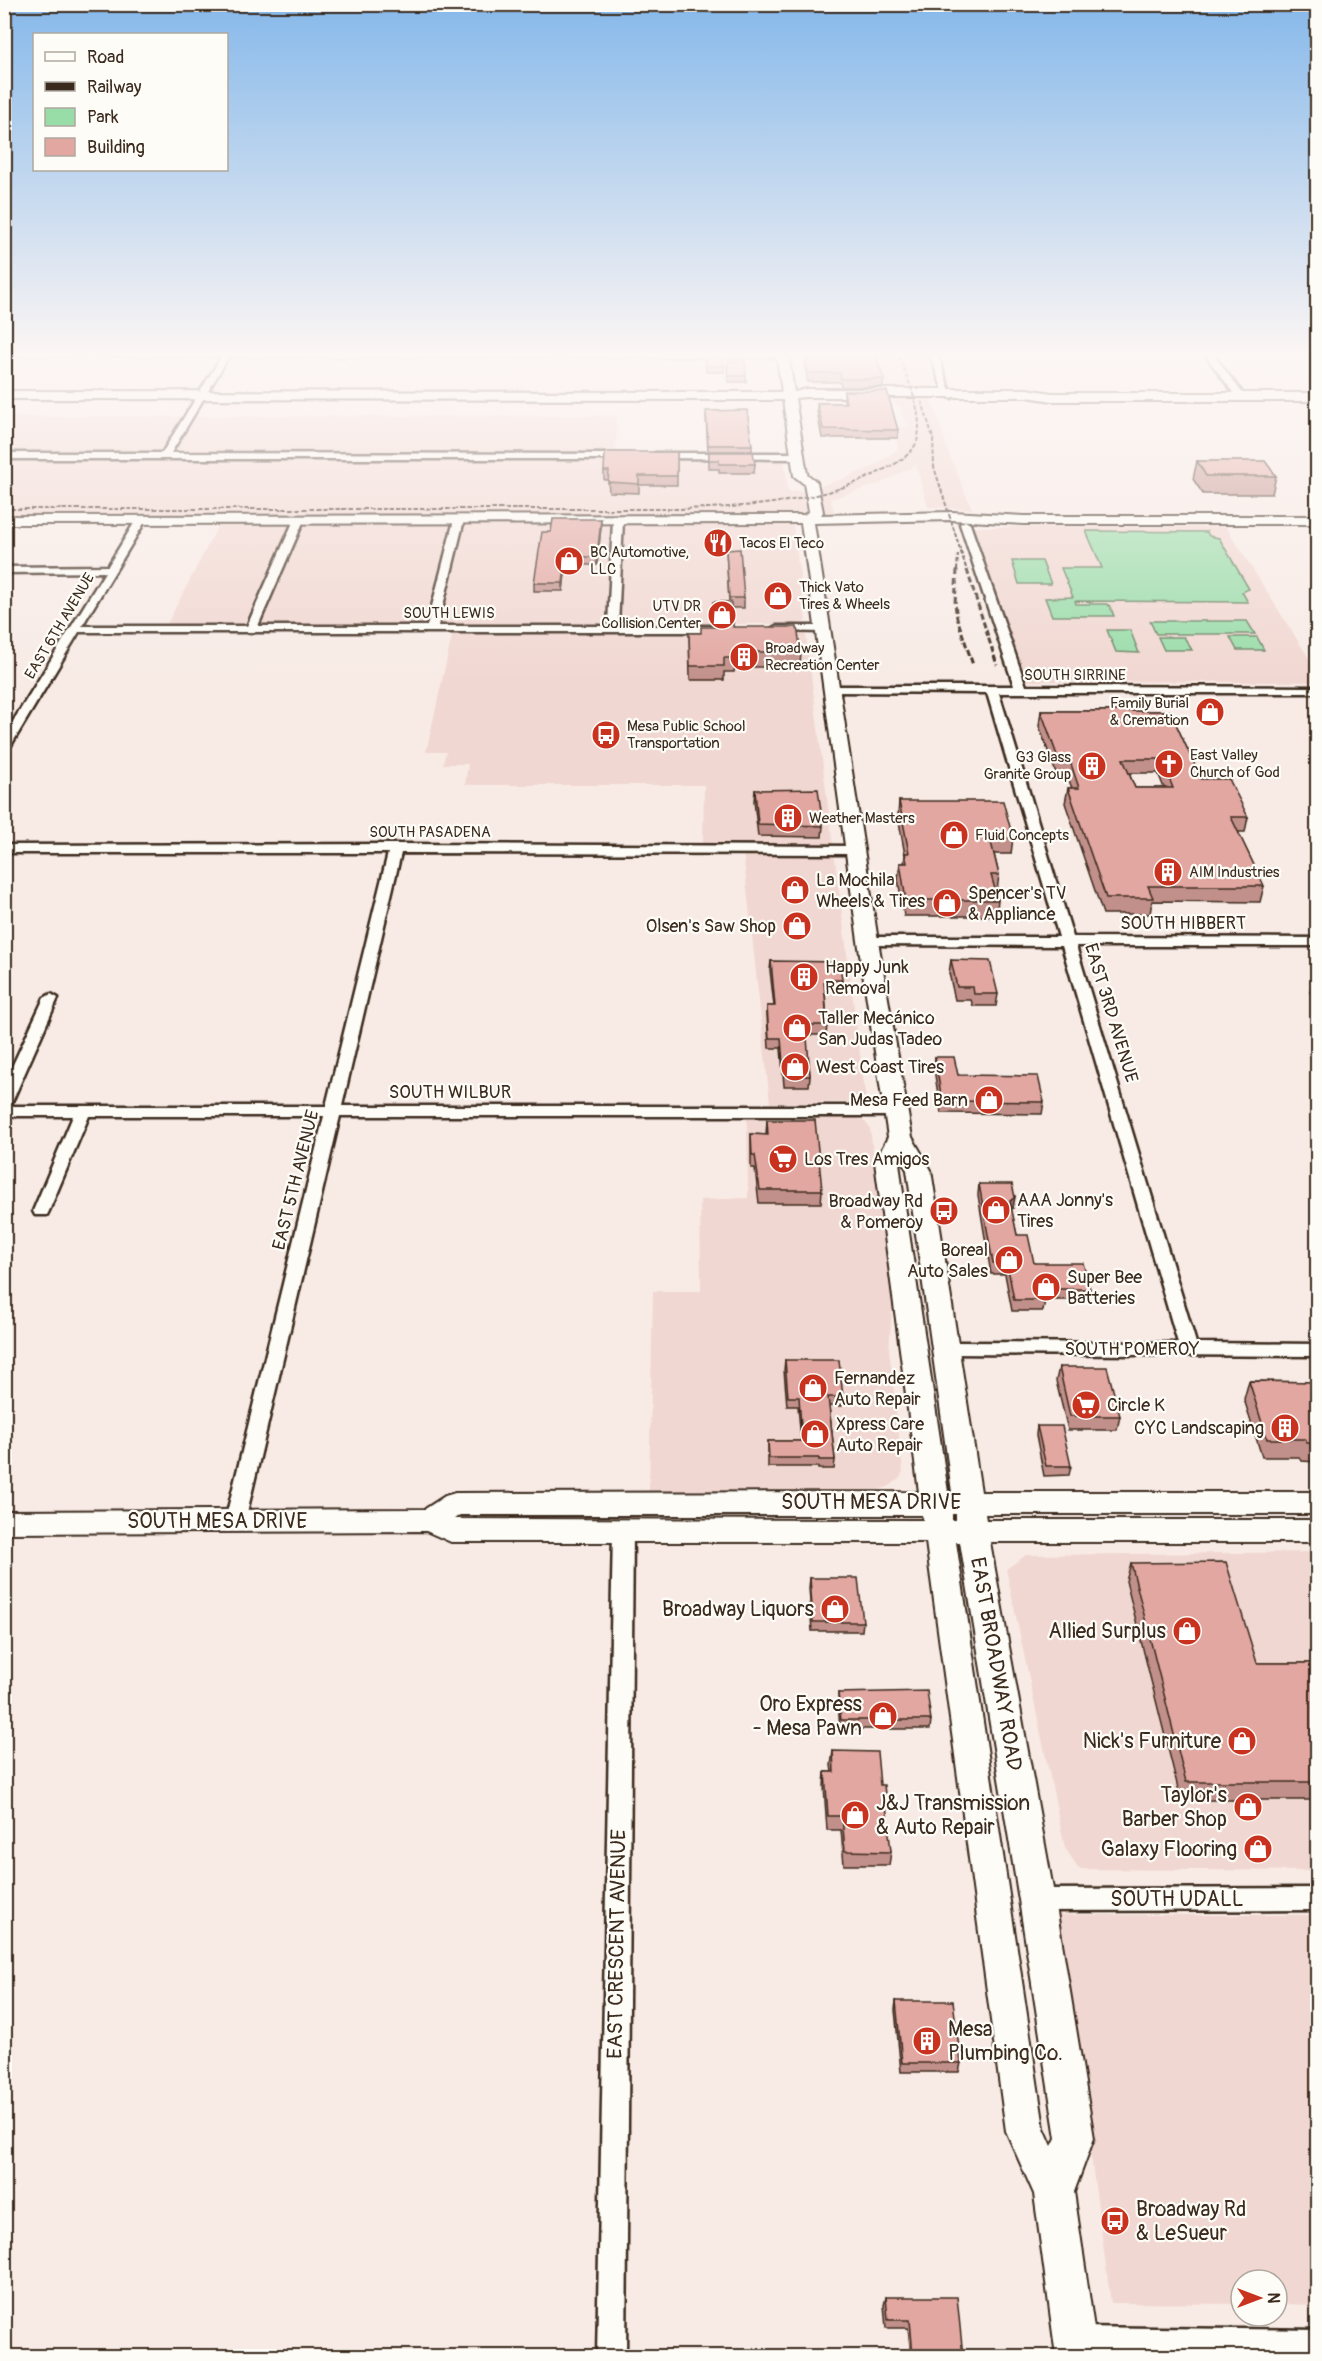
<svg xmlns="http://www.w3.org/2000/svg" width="1322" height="2361" viewBox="0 0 1322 2361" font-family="Pangolin,sans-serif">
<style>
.built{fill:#f1d7d1}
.green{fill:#98dca8;stroke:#6a8363;stroke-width:1.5}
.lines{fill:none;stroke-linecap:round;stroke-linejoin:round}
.street-casing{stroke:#3b2a1e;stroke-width:5}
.secondary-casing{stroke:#3b2a1e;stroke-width:4}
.street{fill:#fdfcf7;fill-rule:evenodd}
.secondary{fill:#fdfcf7;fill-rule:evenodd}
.rail-far1{stroke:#3b2a1e;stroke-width:2;stroke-dasharray:4.5 2;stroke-linecap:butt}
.rail{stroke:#3b2a1e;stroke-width:3;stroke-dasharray:6 3;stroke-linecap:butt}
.wall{fill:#c2908a;stroke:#3b2a1e;stroke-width:1.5;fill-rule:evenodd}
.shaded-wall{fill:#9e7571;stroke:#3b2a1e;stroke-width:1.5}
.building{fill:#e2a7a1;stroke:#3b2a1e;stroke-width:1.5;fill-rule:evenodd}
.labels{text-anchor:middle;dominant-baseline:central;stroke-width:4.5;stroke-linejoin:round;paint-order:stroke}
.far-poi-label{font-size:15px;fill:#3b2a1e;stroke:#fdfcf7;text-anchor:start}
.far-street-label{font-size:15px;fill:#3b2a1e;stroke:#fdfcf7}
.poi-label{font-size:18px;fill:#3b2a1e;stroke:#fdfcf7;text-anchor:start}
.street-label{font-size:18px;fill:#3b2a1e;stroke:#fdfcf7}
.near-street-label{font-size:21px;fill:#3b2a1e;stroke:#fdfcf7}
.near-poi-label{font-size:21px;fill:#3b2a1e;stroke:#fdfcf7;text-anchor:end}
</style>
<rect width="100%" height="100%" fill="#f8ebe6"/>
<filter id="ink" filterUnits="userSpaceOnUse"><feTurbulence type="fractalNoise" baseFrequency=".0167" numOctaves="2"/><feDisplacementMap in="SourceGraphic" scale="12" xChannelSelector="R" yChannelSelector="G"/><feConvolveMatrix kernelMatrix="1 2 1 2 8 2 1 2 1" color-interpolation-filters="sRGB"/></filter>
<g filter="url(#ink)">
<g class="built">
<polygon points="872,352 925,352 937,391 929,391 949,454 972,509 928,507 916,465 879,484 831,499 834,513 792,513 785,515 5,516 4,417 617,416 615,460 778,460 785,463 788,492 803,491 843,479 874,466 898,449 895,427 909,427 909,423 905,422 900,407 894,405"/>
<polygon points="219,524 789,524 793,526 806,621 799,624 167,624"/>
<polygon points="962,527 1226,527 1317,671 1317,682 1010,681"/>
<polygon points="453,632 799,632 806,635 866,1100 859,1102 770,1103 742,843 703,843 704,785 465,785 468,764 443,764 446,752 426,752"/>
<polygon points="856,1118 864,1120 870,1128 893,1296 889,1349 903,1471 900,1478 890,1486 879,1490 649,1491 653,1291 701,1291 700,1200 748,1198 747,1119"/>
<polygon points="1317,1552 1317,1871 1079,1869 1065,1848 1006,1569 1026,1555"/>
<polygon points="1058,1915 1317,1915 1317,2305 1277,2304 1277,2280 1241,2280 1241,2304 1111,2303"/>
</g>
<g class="green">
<polygon points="1086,531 1207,532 1209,536 1219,538 1249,589 1242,592 1248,602 1075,601 1076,604 1106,604 1110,606 1114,616 1052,616 1045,598 1073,597 1061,568 1102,568"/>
<polygon points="1012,561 1042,561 1051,584 1019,584"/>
<polygon points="1150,621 1247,621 1255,634 1156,634"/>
<polygon points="1107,630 1130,630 1139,653 1116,652"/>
<polygon points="1158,637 1184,637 1192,650 1164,650"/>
<polygon points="1230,637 1257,637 1264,650 1237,650"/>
</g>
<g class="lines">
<g class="street-casing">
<g id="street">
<polygon points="4,352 783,353 787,355 783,357 229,356 171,453 629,454 630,456 626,459 4,459 4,453 162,453 222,356 4,355"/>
<polygon points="929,352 937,352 952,398 945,396"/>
<polygon points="1203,352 1211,352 1244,395 1244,399 1238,399"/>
<polygon points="655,453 798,453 802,456 798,459 652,458 651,456"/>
<polygon points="141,517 146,520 82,626 247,626 294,520 299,517 304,520 258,626 427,626 454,520 459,517 464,520 438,626 608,626 613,520 618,517 623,520 618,626 723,626 728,629 723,632 79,632 10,747 4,750 4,736 105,572 4,573 4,567 108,566 136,520"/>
<polygon points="965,521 970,524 1026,686 1318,687 1318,693 999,693 1073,937 1318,938 1318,946 1076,946 1196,1343 1318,1344 1318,1356 947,1354 941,1353 938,1348 941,1343 947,1342 1178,1343 1062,946 868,945 861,941 868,937 1059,937 987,693 831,692 825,689 831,686 1014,686 960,524"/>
<polygon points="776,626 823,626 828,629 823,632 772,631 771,629"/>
<polygon points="396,844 855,846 861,850 855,854 401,853 342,1106 896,1106 904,1111 896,1116 340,1116 245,1521 242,1526 235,1529 228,1526 225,1521 324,1116 89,1116 49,1211 47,1215 35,1215 33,1211 73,1116 4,1116 4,1084 44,998 51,994 58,998 12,1102 6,1106 326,1106 388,853 4,853 4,845"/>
<polygon points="623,1523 630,1525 633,1531 626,2356 597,2356 613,1531 616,1525"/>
<polygon points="1318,1888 1318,1910 1037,1911 1028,1908 1025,1900 1028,1892 1037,1889"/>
<polygon points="1075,2327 1318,2330 1318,2356 1075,2355 1065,2351 1061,2341 1065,2331"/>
</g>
</g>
<g class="secondary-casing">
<path id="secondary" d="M776 352H788L794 392 807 389H1027L1052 393H1318V401H1052L1027 397H807L795 398 807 474 817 482 823 512 821 515 952 512 1024 516H1318V524H1024L952 520 814 523 878 941 912 1137 931 1170 981 1492H1318V1514H985L986 1520H1318V1542H990L1055 1900 1094 2138 1074 2192 1098 2356H1056L1034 2194 1006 2131 926 1542H451L426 1531 4 1533V1511L425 1509 445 1496 455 1493 919 1492 875 1162 888 1137 858 941 801 523 4 524V516L804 515 809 511 804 484 794 476 783 400 4 399V391L782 392ZM901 1159 907 1170 952 1492H948L902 1186 899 1162ZM952 1514H956V1520H952ZM460 1515H922L923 1520 454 1519ZM956 1542H960L1019 1900 1056 2138 1052 2146 1044 2128Z"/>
</g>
<use href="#street" class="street"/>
<use href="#secondary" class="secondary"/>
<g class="rail-far1">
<polyline points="922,401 933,438 934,467 967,571"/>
<path d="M4 509H678C748 507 820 504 883 470 896 464 912 455 917 441 925 413 906 378 898 352"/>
<polyline points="957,571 958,554"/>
</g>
<g class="rail">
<polyline points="957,570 955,604 957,618 973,665"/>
<polyline points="967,570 997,665"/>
</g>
</g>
<g class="wall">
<polygon points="809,352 874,352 884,379 883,387 841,387 840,382 808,382 805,367 806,359 810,359"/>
<polygon points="704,354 724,354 724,372 706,372"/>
<polygon points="727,366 746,376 746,382 728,382"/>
<polygon points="844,391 898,430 898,438 822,438 817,411 817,403 844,403"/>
<polygon points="706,416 752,445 752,451 708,451"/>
<polygon points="677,452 677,485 639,485 639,493 609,492 608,480 604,480 604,471"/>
<polygon points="709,452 755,464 754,473 719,473 719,469 709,469"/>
<polygon points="1197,461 1276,476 1272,494 1203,494 1193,479"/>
<polygon points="601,527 597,565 566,565 563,591 534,591 534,583 551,532"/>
<polygon points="726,550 744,598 744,608 731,608 732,620 733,627 801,652 800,667 735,667 734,672 724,672 724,680 690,680 689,633 701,633 715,627 713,602 729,602"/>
<path d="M1041 711H1170L1201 779 1248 817 1245 832H1238L1264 886 1260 902 1152 901 1150 914H1103L1065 803 1068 788H1072L1066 773H1056L1039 726ZM1129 773H1158L1164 788H1135Z"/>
<polygon points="755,790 823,826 822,837 758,836 754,801"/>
<polygon points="899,801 1013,838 1011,854 994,854 999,875 997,891 995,891 998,900 996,916 904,916 898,879 900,863 904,863 905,855 898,816"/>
<polygon points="951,960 998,994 996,1006 973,1006 971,1000 955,1000 949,973"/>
<polygon points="771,961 842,980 841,990 825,990 827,1025 826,1035 806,1035 810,1076 809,1086 784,1086 781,1048 769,1048 767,1015 767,1006 774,1006 770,970"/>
<polygon points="1315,975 1317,975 1317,1007 1310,992"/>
<polygon points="935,1057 958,1075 1044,1102 1042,1114 941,1113 934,1069"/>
<polygon points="767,1120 822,1190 821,1203 759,1203 755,1168 751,1168 751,1134 766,1135"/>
<polygon points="979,1184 1013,1208 1011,1209 1017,1235 1034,1263 1090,1289 1087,1300 1045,1300 1043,1311 1012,1311 1005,1274 991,1274 978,1195"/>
<polygon points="1317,1359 1317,1462 1301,1461 1299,1457 1262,1457 1244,1399 1249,1381 1316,1382 1313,1373"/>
<polygon points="785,1360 843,1397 842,1406 829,1406 835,1460 834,1469 818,1469 818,1467 768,1467 768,1441 801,1441 798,1406 787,1406 784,1370"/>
<polygon points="1059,1367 1120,1416 1117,1430 1068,1430 1056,1381"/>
<polygon points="1037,1426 1071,1466 1069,1475 1044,1476 1036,1435"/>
<polygon points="1131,1563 1257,1663 1317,1663 1317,1800 1181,1800 1126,1581"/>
<polygon points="810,1578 863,1622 862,1631 812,1631 809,1588"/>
<polygon points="838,1693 931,1720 930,1729 840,1729 838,1703"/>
<polygon points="833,1751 880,1785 891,1852 889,1865 844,1865 841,1830 827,1830 824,1786 825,1772 832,1772 831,1765"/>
<polygon points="896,2001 961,2063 959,2072 901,2072 895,2010"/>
<polygon points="886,2297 963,2356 911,2356 908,2328 886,2328 884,2305"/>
</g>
<g class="shaded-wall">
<polygon points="601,519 601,527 597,565 597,557"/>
<polygon points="566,557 566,565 563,591 563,583"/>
<polygon points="1015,1197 1013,1208 1008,1212 1010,1201"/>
</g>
<g class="building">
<polygon points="810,352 874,352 884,379 841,379 840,373 808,373 806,359 812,359"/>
<polygon points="704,354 724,354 724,366 706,366"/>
<polygon points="728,361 745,361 746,376 728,376"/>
<polygon points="844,391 887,391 898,430 823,429 817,403 846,403"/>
<polygon points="747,410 752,445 708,445 706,411"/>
<polygon points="605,452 677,452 677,476 639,476 639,484 608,482 609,471 604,471"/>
<polygon points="709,452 753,452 755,464 719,464 719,460 709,460"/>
<polygon points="1197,461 1265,461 1276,476 1206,476"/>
<polygon points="553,519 601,519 597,557 566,557 563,583 534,583 542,532 551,532"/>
<polygon points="740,549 744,598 729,598 726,550"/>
<polygon points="713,602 731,602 732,617 714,617"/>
<polygon points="715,620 733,620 733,627 797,627 801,652 734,652 735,658 724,658 724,666 690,666 689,633 701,633 701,627 715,627"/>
<path d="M1041 711H1170L1201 779H1229L1248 817H1231L1264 886H1148L1153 898H1106L1068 788H1079L1069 758H1058ZM1123 759H1161L1173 788H1135Z"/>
<polygon points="818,789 823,826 758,824 755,790"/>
<polygon points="899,801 1003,801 1013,838 990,838 999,875 991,875 998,900 906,900 900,863 907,863 905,853 909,853"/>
<polygon points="951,960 990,961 998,994 974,994 973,987 957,987"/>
<polygon points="771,961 840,962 842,980 824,980 827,1025 806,1025 810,1076 784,1076 781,1038 769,1038 767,1006 775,1006"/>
<polygon points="935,1057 954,1057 958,1075 1038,1076 1044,1102 942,1101"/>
<polygon points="767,1120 815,1120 822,1190 760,1190 755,1155 752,1155 751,1134 768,1135"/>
<polygon points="979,1184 1012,1184 1015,1197 1010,1201 1017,1235 1028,1235 1034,1263 1083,1263 1090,1289 1043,1289 1045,1300 1014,1300 1007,1263 993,1263"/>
<polygon points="785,1360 839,1360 843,1397 828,1397 835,1460 819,1460 819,1458 769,1458 768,1441 802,1441 799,1397 788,1397"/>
<polygon points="1059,1367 1107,1367 1120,1416 1070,1416"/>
<polygon points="1249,1381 1317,1382 1317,1443 1307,1443 1305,1439 1267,1439"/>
<polygon points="1037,1426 1062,1426 1071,1466 1046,1466"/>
<polygon points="1226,1562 1257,1663 1317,1663 1317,1782 1186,1782 1131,1563"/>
<polygon points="810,1578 858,1578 863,1622 813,1622"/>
<polygon points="927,1691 931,1720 841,1720 838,1693"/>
<polygon points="833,1751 877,1752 880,1785 884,1785 891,1852 845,1851 842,1816 828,1816 825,1772 834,1772"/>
<polygon points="896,2001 953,2001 961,2063 902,2063"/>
<polygon points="886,2297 957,2297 963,2356 913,2356 910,2320 888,2320"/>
</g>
</g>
<linearGradient id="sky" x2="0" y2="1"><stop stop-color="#86b8ea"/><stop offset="0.52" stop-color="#fcf6f4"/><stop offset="1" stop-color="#fcf6f4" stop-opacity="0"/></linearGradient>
<rect width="1322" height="682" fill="url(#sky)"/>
<defs>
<g id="restaurant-disc" transform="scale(1.5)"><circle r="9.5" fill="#c8321e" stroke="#fdfcf7"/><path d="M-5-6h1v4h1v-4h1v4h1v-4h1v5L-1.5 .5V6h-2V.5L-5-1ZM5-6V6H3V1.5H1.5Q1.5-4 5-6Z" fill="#fff"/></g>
<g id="shop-disc" transform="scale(1.5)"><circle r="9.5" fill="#c8321e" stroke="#fdfcf7"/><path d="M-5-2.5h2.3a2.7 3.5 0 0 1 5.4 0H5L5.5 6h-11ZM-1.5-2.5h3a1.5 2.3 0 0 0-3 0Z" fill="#fff"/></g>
<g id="building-disc" transform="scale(1.5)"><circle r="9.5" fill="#c8321e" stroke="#fdfcf7"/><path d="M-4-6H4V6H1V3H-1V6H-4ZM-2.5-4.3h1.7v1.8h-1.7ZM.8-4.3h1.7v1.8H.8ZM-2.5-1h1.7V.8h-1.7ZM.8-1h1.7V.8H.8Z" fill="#fff"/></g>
<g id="bus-disc" transform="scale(1.5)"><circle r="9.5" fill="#c8321e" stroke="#fdfcf7"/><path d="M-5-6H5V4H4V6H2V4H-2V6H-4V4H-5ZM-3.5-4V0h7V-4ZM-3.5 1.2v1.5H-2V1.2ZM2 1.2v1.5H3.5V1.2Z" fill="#fff"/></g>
<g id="church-disc" transform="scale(1.5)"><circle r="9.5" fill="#c8321e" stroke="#fdfcf7"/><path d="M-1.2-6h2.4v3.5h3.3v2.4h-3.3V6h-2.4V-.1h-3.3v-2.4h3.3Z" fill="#fff"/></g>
<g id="supermarket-disc" transform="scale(1.5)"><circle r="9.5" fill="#c8321e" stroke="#fdfcf7"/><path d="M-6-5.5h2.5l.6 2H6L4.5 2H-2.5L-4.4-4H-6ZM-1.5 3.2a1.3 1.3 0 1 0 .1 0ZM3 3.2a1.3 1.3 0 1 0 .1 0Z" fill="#fff"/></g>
</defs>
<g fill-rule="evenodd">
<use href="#restaurant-disc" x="718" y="543"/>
<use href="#shop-disc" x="569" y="561"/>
<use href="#shop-disc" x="778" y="596"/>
<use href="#shop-disc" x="722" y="615"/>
<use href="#building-disc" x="744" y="657"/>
<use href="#shop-disc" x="1210" y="712"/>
<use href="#bus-disc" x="606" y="735"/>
<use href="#church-disc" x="1169" y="764"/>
<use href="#building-disc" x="1092" y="766"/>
<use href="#building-disc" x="788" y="818"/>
<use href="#shop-disc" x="954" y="835"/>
<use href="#building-disc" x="1168" y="872"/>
<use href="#shop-disc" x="795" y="890"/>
<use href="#shop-disc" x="947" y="903"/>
<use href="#shop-disc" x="797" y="926"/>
<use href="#building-disc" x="804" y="977"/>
<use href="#shop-disc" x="797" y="1028"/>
<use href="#shop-disc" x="795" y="1067"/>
<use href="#shop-disc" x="989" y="1100"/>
<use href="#supermarket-disc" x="783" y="1159"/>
<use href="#shop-disc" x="996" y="1210"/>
<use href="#bus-disc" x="944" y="1211"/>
<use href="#shop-disc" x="1009" y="1260"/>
<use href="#shop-disc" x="1046" y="1287"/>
<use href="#shop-disc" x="813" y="1388"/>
<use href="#supermarket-disc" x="1086" y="1405"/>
<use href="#building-disc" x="1285" y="1428"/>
<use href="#shop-disc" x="815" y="1434"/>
<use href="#shop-disc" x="835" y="1609"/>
<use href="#shop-disc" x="1187" y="1631"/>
<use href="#shop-disc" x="883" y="1716"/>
<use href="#shop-disc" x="1242" y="1741"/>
<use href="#shop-disc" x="1248" y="1807"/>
<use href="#shop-disc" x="855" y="1815"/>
<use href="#shop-disc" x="1258" y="1849"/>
<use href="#building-disc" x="927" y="2041"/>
<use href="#bus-disc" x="1115" y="2221"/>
</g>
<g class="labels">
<g class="far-poi-label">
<text x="739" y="543">Tacos El Teco</text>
<text x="590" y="552">BC Automotive,<tspan x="590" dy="17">LLC</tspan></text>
<text x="799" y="587">Thick Vato<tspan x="799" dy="17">Tires &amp; Wheels</tspan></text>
<text x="701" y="606" text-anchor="end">UTV DR<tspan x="701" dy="17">Collision Center</tspan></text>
<text x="765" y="648">Broadway<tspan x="765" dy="17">Recreation Center</tspan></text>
<text x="1189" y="703" text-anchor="end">Family Burial<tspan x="1189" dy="17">&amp; Cremation</tspan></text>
<text x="627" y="726">Mesa Public School<tspan x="627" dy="17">Transportation</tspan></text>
<text x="1190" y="755">East Valley<tspan x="1190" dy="17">Church of God</tspan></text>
<text x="1071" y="757" text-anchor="end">G3 Glass<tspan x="1071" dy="17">Granite Group</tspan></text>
<text x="809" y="818">Weather Masters</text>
<text x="975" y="835">Fluid Concepts</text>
<text x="1189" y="872">AIM Industries</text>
</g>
<g class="far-street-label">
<text x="449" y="613">SOUTH LEWIS</text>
<text transform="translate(60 626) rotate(-59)">EAST 6TH AVENUE</text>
<text x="1075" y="675">SOUTH SIRRINE</text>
<text x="430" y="832">SOUTH PASADENA</text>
</g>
<g class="poi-label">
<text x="816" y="880">La Mochila<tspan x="816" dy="21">Wheels &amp; Tires</tspan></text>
<text x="968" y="893">Spencer's TV<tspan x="968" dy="21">&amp; Appliance</tspan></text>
<text x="776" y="926" text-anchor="end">Olsen's Saw Shop</text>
<text x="825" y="967">Happy Junk<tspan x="825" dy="21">Removal</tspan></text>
<text x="818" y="1018">Taller Mecánico<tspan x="818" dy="21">San Judas Tadeo</tspan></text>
<text x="816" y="1067">West Coast Tires</text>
<text x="968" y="1100" text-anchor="end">Mesa Feed Barn</text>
<text x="804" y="1159">Los Tres Amigos</text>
<text x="1017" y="1200">AAA Jonny's<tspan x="1017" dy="21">Tires</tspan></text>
<text x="923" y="1201" text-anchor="end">Broadway Rd<tspan x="923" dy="21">&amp; Pomeroy</tspan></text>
<text x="988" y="1250" text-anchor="end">Boreal<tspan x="988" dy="21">Auto Sales</tspan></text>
<text x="1067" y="1277">Super Bee<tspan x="1067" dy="21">Batteries</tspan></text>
<text x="834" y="1378">Fernandez<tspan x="834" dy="21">Auto Repair</tspan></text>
<text x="1107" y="1405">Circle K</text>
<text x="836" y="1424">Xpress Care<tspan x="836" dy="21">Auto Repair</tspan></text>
<text x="1264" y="1428" text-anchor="end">CYC Landscaping</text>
</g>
<g class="street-label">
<text x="1183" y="923">SOUTH HIBBERT</text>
<text transform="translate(1111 1013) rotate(73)">EAST 3RD AVENUE</text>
<text x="450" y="1092">SOUTH WILBUR</text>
<text transform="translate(296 1180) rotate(-76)">EAST 5TH AVENUE</text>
<text x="1132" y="1349">SOUTH POMEROY</text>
</g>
<g class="near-street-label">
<text x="871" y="1502">SOUTH MESA DRIVE</text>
<text x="217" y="1521">SOUTH MESA DRIVE</text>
<text transform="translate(996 1664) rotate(80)">EAST BROADWAY ROAD</text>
<text x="1177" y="1899">SOUTH UDALL</text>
<text transform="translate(617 1944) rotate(-89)">EAST CRESCENT AVENUE</text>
</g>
<g class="near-poi-label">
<text x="814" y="1609">Broadway Liquors</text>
<text x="1166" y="1631">Allied Surplus</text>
<text x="862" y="1704">Oro Express<tspan x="862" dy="24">- Mesa Pawn</tspan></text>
<text x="1221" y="1741">Nick's Furniture</text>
<text x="1227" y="1795">Taylor's<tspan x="1227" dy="24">Barber Shop</tspan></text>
<text x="876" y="1803" text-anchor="start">J&amp;J Transmission<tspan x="876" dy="24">&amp; Auto Repair</tspan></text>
<text x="1237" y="1849">Galaxy Flooring</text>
<text x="948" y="2029" text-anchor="start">Mesa<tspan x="948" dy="24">Plumbing Co.</tspan></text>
<text x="1136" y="2209" text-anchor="start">Broadway Rd<tspan x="1136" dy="24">&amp; LeSueur</tspan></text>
</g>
</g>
<rect width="1322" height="2361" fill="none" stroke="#fdfcf7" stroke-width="24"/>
<rect x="12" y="12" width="1298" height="2337" fill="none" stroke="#3b2a1e" stroke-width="2" filter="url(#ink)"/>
<rect x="33" y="33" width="195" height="138" fill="#fdfcf7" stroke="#afa8a0" stroke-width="1.5"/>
<rect x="45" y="52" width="30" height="9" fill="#fdfcf7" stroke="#afa8a0" stroke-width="1.5"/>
<text x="87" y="63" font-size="18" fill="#3b2a1e">Road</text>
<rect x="45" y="82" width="30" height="9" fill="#3b2a1e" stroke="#afa8a0" stroke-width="1.5"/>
<text x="87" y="93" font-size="18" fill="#3b2a1e">Railway</text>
<rect x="45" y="108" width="30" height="18" fill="#98dca8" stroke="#afa8a0" stroke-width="1.5"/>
<text x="87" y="123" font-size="18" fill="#3b2a1e">Park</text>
<rect x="45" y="138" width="30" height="18" fill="#e2a7a1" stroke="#afa8a0" stroke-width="1.5"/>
<text x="87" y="153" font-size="18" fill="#3b2a1e">Building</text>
<g transform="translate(1259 2298) rotate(90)"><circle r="28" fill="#fdfcf7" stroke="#afa8a0" stroke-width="1.5"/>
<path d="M0-4.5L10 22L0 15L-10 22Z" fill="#c8321e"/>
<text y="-9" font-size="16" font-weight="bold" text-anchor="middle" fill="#3b2a1e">N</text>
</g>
</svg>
